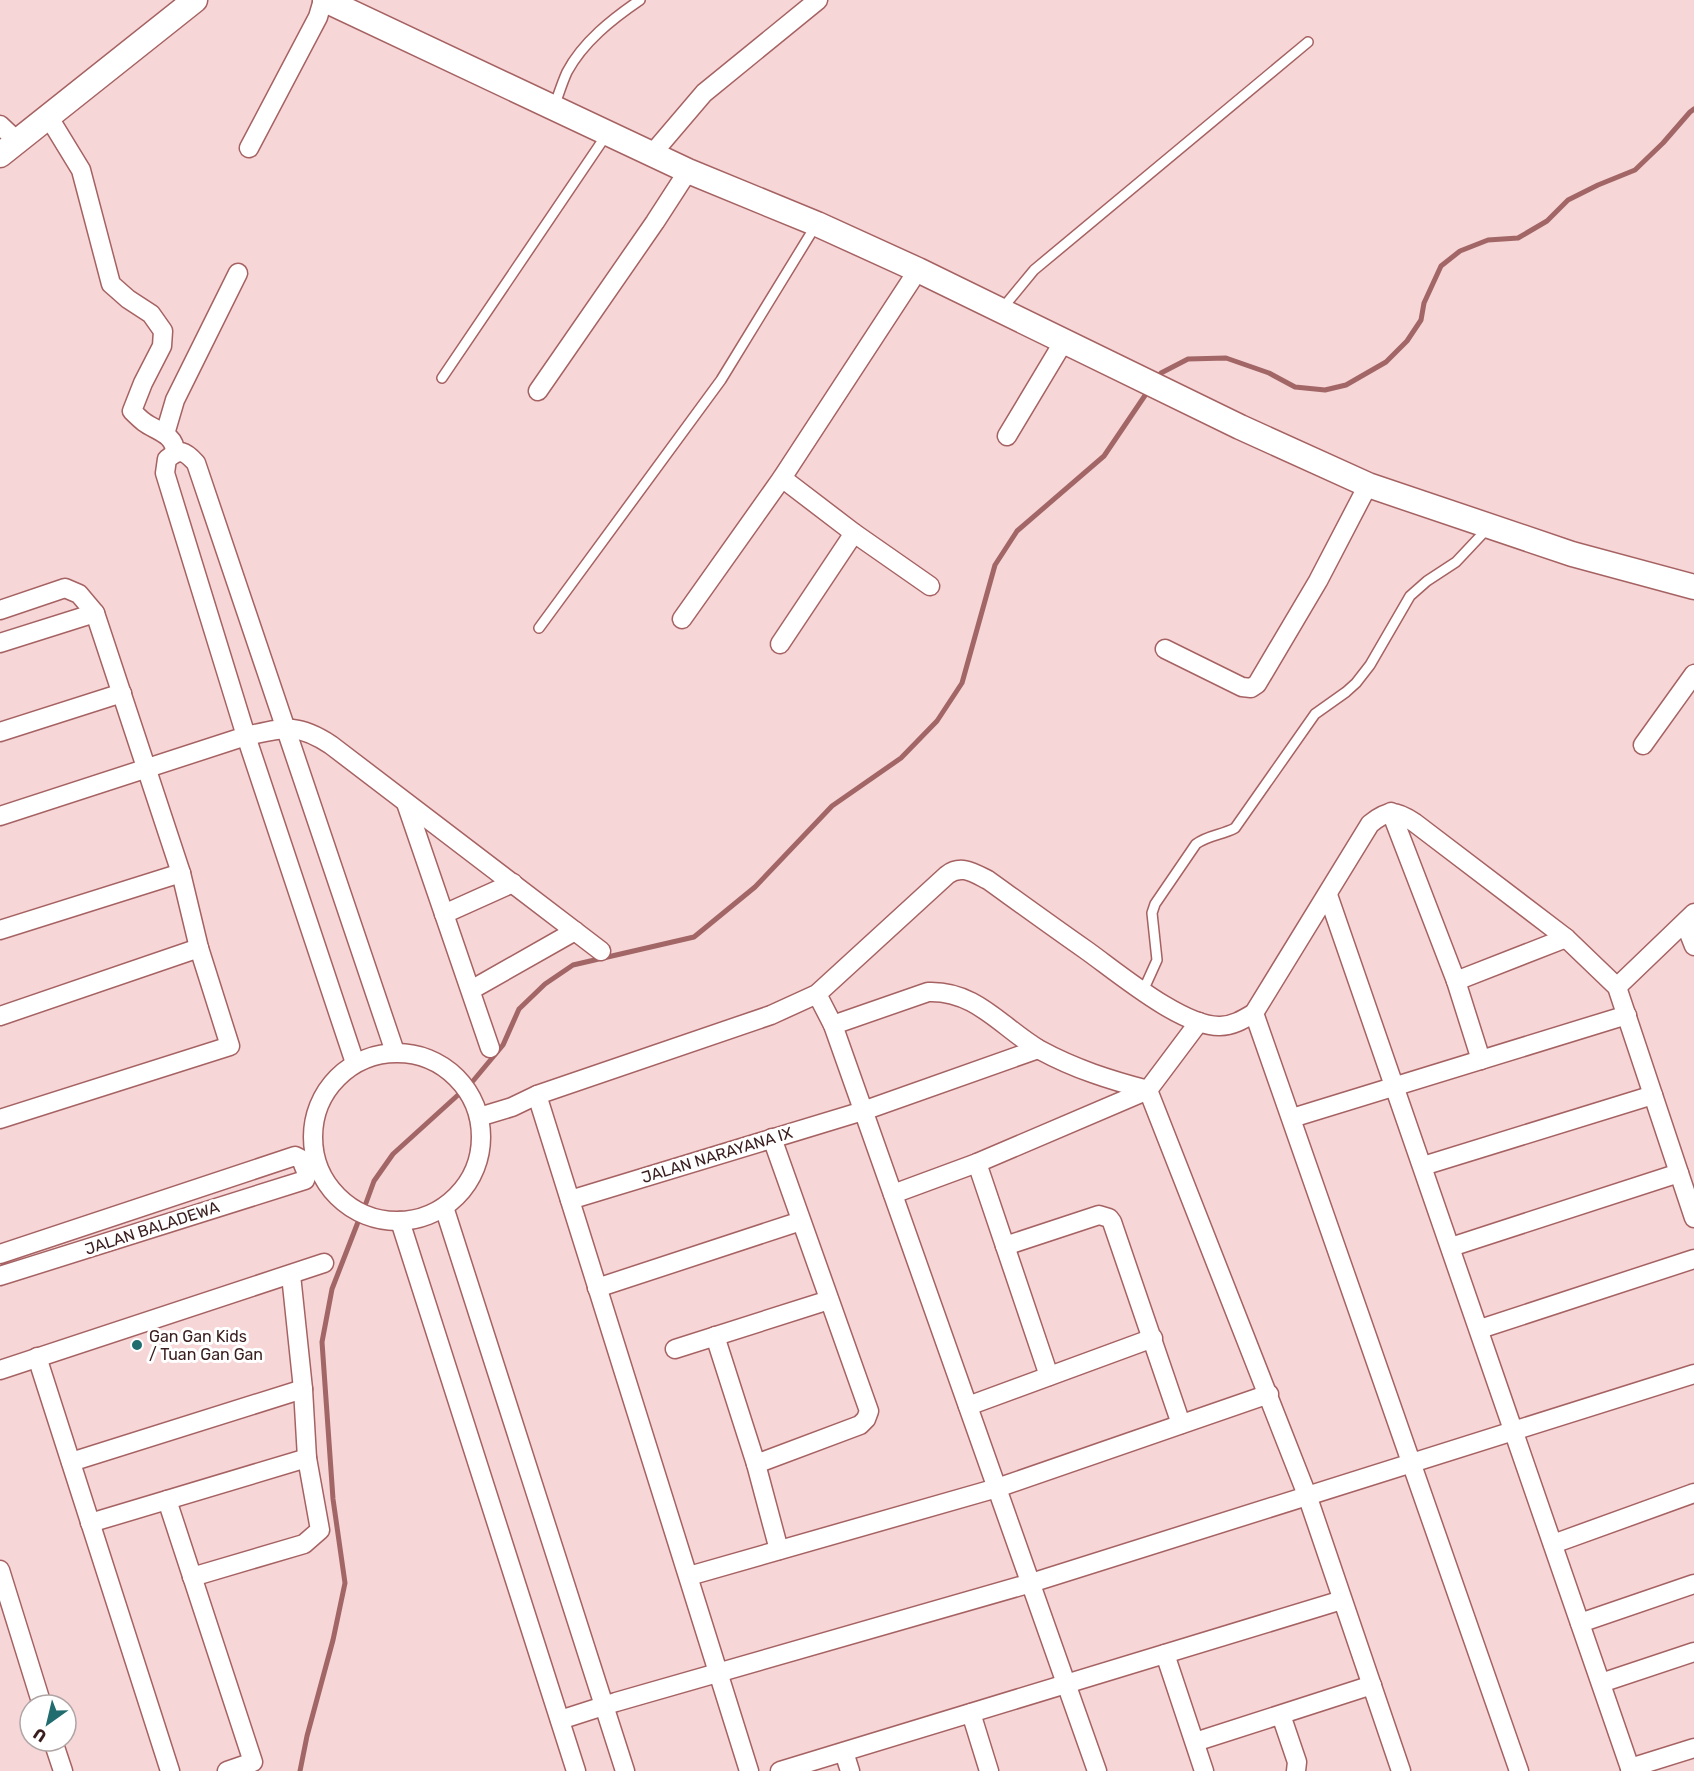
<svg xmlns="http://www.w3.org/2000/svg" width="1694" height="1771" viewBox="0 0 1694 1771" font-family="Rubik,sans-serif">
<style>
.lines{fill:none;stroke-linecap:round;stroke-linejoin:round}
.stream{stroke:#a26667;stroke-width:5}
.service-casing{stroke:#a66263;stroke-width:12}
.minor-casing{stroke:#a66263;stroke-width:21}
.tertiary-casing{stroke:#a66263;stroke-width:27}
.service{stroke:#fff;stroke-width:9}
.minor{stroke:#fff;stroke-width:18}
.tertiary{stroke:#fff;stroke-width:24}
.poi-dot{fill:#206c6f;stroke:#fff;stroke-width:2}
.labels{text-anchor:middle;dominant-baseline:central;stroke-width:6;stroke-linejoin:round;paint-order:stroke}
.street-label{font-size:16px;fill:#3a1e1f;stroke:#fff}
.poi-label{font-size:16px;fill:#3a1e1f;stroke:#fff;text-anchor:start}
</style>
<rect width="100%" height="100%" fill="#f6d6d6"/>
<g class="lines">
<g class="stream">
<polyline points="1157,378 1161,373 1188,359 1226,358 1269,373 1295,387 1325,390 1346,385 1386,362 1407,341 1421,320 1424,303 1441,266 1460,251 1488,240 1518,238 1547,221 1568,200 1598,185 1635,170 1663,143 1690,112 1694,109"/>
<polyline points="473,1081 503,1045 519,1009 545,984 573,965 694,937 755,887 832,806 901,758 937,721 962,683 995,565 1017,531 1104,456 1148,391"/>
<polyline points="366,1203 374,1181 393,1154 458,1095"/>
<polyline points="300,1771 307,1736 333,1640 345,1583 333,1499 322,1342 332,1289 358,1222"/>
</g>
<g class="service-casing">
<g id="service">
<path d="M554 107C558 96 562 83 567 72 583 42 612 19 640 0"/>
<polyline points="1001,310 1034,270 1308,42"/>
<polyline points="442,378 607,134"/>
<polyline points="539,628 721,380 816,225"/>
<path d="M1143 991 1157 960 1152 913 1155 904 1196 844C1208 835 1222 835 1235 828L1315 714 1346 692 1356 683 1370 665 1410 596 1427 581 1456 562 1488 528"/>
</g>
</g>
<g class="minor-casing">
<g id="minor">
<path d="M48 116 81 170 111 284 128 299 151 314 163 331 162 346 143 383 132 411C136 415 140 419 144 422 156 431 175 434 175 452"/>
<polyline points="0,125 17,141"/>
<polyline points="249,148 318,17 323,0"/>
<polyline points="652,154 704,93 818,0"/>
<polyline points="538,391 655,222 688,171"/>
<polyline points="165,434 175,400 238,273"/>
<polyline points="1007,436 1064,341"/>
<polyline points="782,478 854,533 930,586"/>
<polyline points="0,610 65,588 79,594 95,613 181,873 199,948 230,1046 0,1119"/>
<polyline points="682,619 782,478 918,270"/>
<polyline points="0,643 95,613"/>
<polyline points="780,644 854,533"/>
<polyline points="1165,649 1242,687 1251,688 1257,684 1318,581 1368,485"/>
<polyline points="0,732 122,693"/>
<polyline points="1643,745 1694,674"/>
<polyline points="406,803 490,1048"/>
<polyline points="1391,812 1456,981 1481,1060"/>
<path d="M0 816 246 736C283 728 296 722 331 745L601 951"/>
<polyline points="1328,895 1631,1771"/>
<polyline points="444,914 513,883"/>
<polyline points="1685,923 1694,946"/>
<polyline points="0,930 181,873"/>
<polyline points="1456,981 1566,938"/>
<polyline points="1617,987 1694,913"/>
<polyline points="471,990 575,931"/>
<polyline points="817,994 833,1025 1097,1771"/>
<polyline points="1254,1013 1519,1771"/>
<polyline points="0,1016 199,948"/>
<path d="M833 1025 928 992C976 990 1002 1028 1040 1050 1075 1069 1110 1080 1148 1090"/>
<circle cx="397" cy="1137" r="84"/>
<path d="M355 1063 246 736 165 473 167 459C180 448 185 451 196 463L395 1052"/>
<polyline points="1148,1090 1307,1495 1401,1771"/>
<polyline points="537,1095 749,1771"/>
<path d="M479 1117 512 1107 537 1095 771 1015 817 994 947 875C961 864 974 873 988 880 1020 903 1053 927 1086 950 1117 972 1182 1027 1220 1026 1233 1026 1244 1019 1254 1013L1370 824C1388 809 1396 810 1415 823L1566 938 1617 987 1694 1218"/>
<polyline points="1292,1118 1627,1015"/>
<polyline points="977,1163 1049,1376"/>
<polyline points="1423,1166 1653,1095"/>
<polyline points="893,1194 977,1163 1148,1090 1199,1022"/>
<polyline points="570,1200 863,1111 1038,1049"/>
<polyline points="444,1207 625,1771"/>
<polyline points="400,1221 576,1771"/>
<polyline points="1005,1246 1099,1215 1109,1218 1112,1222 1181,1424"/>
<polyline points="1451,1247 1679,1173"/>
<polyline points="0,1254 295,1156 301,1159 307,1174 305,1180 0,1276"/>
<polyline points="597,1288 801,1221"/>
<polyline points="1480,1329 1694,1259"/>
<polyline points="715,1336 756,1464 779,1550"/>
<polyline points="675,1349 829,1300"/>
<polyline points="37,1357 170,1771"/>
<polyline points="0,1370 324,1263"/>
<polyline points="968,1406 1153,1338"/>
<polyline points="71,1462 303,1389"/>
<polyline points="756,1464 860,1425 866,1419 869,1411 772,1138"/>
<polyline points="167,1500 253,1762 227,1771"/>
<polyline points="90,1523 307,1458"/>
<polyline points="1553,1544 1694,1493"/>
<polyline points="0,1570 42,1705"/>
<polyline points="689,1576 997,1488 1269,1394"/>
<polyline points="192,1577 304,1544 320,1530 307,1458 303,1389 291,1275"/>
<polyline points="1580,1623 1694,1584"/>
<polyline points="1165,1654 1204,1771"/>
<polyline points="1601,1683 1694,1652"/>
<polyline points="971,1713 989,1771"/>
<polyline points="1281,1715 1297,1762 1296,1771"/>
<polyline points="560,1720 616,1702 1031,1583 1694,1374"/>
<polyline points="53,1741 63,1771"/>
<polyline points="1195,1742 1372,1685"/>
<polyline points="844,1752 850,1771"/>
<polyline points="1630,1768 1694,1748"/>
<polyline points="780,1771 1342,1600"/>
</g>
</g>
<g class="tertiary-casing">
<g id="tertiary">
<polyline points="325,0 688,171 817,224 918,270 1240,427 1368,485 1572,554 1694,587"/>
<polyline points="0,155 195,0"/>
</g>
</g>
<use href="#service" class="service"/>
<use href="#minor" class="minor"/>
<use href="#tertiary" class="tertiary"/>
</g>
<circle class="poi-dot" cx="137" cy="1345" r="6"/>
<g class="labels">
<g class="street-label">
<text transform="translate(717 1155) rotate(-17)">JALAN NARAYANA IX</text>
<text transform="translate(152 1228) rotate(-18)">JALAN BALADEWA</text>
</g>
<g class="poi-label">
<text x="149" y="1336">Gan Gan Kids<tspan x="149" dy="18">/ Tuan Gan Gan</tspan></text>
</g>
</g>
<g transform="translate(48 1723) rotate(214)"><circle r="28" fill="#ffffff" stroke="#b0a5a5" stroke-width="1.5"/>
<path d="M0-4.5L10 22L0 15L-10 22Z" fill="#206c6f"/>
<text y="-9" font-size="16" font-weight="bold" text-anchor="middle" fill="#3a1e1f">U</text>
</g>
</svg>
